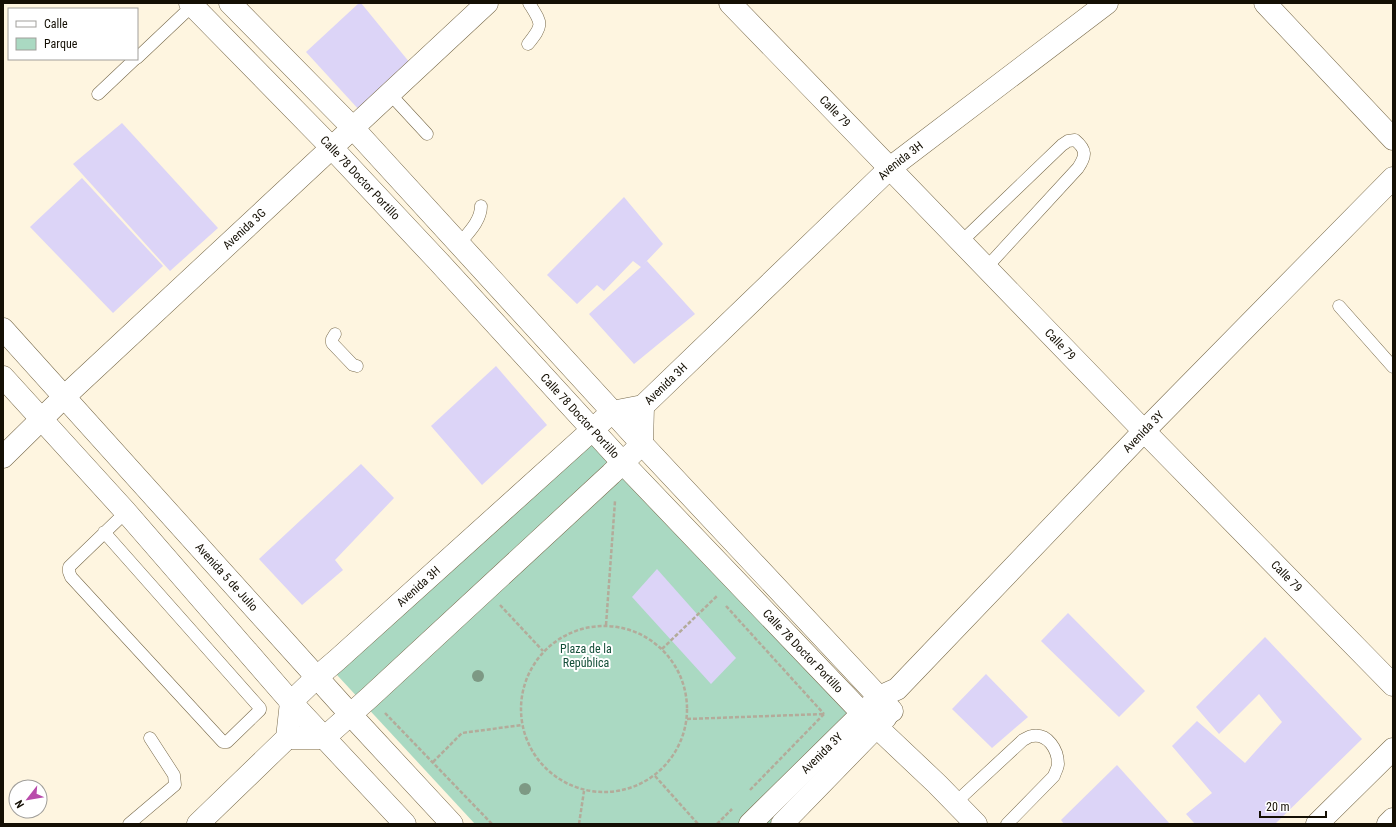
<svg xmlns="http://www.w3.org/2000/svg" width="1396" height="827" viewBox="0 0 1396 827" font-family="'Roboto Condensed',sans-serif">
<style>
.green{fill:#aad9c2}
.building{fill:#dcd4f7}
.lines{fill:none;stroke-linecap:round;stroke-linejoin:round}
.lane-casing{stroke:#77694a;stroke-width:13}
.street-casing{stroke:#77694a;stroke-width:23}
.secondary-casing{stroke:#77694a;stroke-width:23}
.path{stroke:#b3ab9a;stroke-width:2.5;stroke-dasharray:4 2;stroke-linecap:butt}
.lane{stroke:#fff;stroke-width:12}
.street{stroke:#fff;stroke-width:22}
.secondary{stroke:#fff;stroke-width:22}
.tree{fill:#7d9984}
.labels{text-anchor:middle;dominant-baseline:central;stroke-width:4;stroke-linejoin:round;paint-order:stroke}
.street-label{font-size:12px;fill:#140f04;stroke:#fff}
.park-label{font-size:12px;fill:#134e38;stroke:#fff}
</style>
<rect width="100%" height="100%" fill="#fef5e0"/>
<polygon class="green" points="598,420 876,714 771,824 475,824 325,662"/>
<g class="building">
<polygon points="359,3 361,3 410,63 361,112 306,52"/>
<polygon points="122,123 218,228 170,271 73,164"/>
<polygon points="82,178 163,266 113,313 30,227"/>
<polygon points="624,197 663,244 643,265 647,261 695,314 634,364 589,314 641,267 633,261 604,291 597,285 577,304 547,275"/>
<polygon points="496,366 547,425 482,485 431,426"/>
<polygon points="361,464 394,498 335,560 343,570 302,605 259,559"/>
<polygon points="657,569 736,658 711,684 632,597"/>
<polygon points="1068,613 1145,691 1119,717 1041,641"/>
<polygon points="1265,637 1362,739 1275,824 1195,824 1186,814 1212,793 1172,746 1197,721 1245,763 1282,722 1259,694 1219,734 1196,707"/>
<polygon points="986,674 1028,717 992,748 952,709"/>
<polygon points="1117,765 1170,824 1064,824 1061,820"/>
</g>
<g class="lines">
<g class="lane-casing">
<g id="lane">
<path d="M528 44C544 24 542 24 529 3"/>
<polyline points="137,58 192,6"/>
<polyline points="98,94 135,59"/>
<polyline points="390,94 427,134"/>
<path d="M961 242 1062 145 1068 141 1075 140C1087 150 1086 156 1078 168L986 268"/>
<path d="M459 244C468 233 481 221 481 206"/>
<polyline points="1339,306 1393,367"/>
<polyline points="335,334 332,339 332,343 353,365 357,366"/>
<polyline points="104,532 260,708 260,710 227,742 223,742 71,577 69,572 69,567 126,512"/>
<path d="M955 803 1023 740C1026 739 1029 736 1032 736 1048 733 1058 750 1058 764 1058 768 1055 772 1054 776L1007 824"/>
<polyline points="129,824 175,785 174,775 150,738"/>
</g>
</g>
<g class="street-casing">
<g id="street">
<path id="s1" d="M190 3 332 148 438 261 623 463 863 714 937 784 976 824"/>
<polyline points="230,3 353,128 642,444 892,711"/>
<path id="s2" d="M730 3 1144 431 1393 685"/>
<polyline points="1265,3 1393,139"/>
<path id="s3" d="M3 457 64 397 487 3"/>
<polyline points="287,738 324,738 370,697 611,474 642,444 643,406"/>
<path id="s4" d="M198 824 287 738 291 702 317 677 337 660 612 412 643 406 890 168 1107 3"/>
<path id="s5" d="M750 824 879 697 897 689 1144 431 1393 178"/>
<polyline points="782,824 886,717"/>
</g>
</g>
<g class="secondary-casing">
<g id="secondary">
<path id="s6" d="M3 329 350 714 452 824"/>
<polyline points="3,377 126,512 291,702 405,824"/>
<polyline points="1317,824 1393,749"/>
<polyline points="1388,824 1393,819"/>
</g>
</g>
<g class="path">
<polyline points="500,605 543,651"/>
<polyline points="726,606 824,714"/>
<polyline points="606,625 615,501"/>
<circle cx="604" cy="709" r="83"/>
<polyline points="662,649 717,596"/>
<polyline points="385,713 492,824"/>
<polyline points="687,719 824,714"/>
<polyline points="433,762 462,733 522,725"/>
<polyline points="655,776 698,824"/>
<polyline points="750,790 824,714"/>
<polyline points="579,824 584,791"/>
<polyline points="717,824 732,809"/>
</g>
<use href="#lane" class="lane"/>
<use href="#street" class="street"/>
<use href="#secondary" class="secondary"/>
</g>
<g class="tree">
<circle cx="478" cy="676" r="6"/>
<circle cx="525" cy="789" r="6"/>
</g>
<g class="labels">
<g class="street-label">
<text stroke="none"><textPath href="#s2" startOffset="151">Calle 79</textPath></text>
<text stroke="none"><textPath href="#s4" startOffset="980">Avenida 3H</textPath></text>
<text stroke="none"><textPath href="#s1" startOffset="244">Calle 78 Doctor Portillo</textPath></text>
<text stroke="none"><textPath href="#s3" startOffset="332">Avenida 3G</textPath></text>
<text stroke="none"><textPath href="#s2" startOffset="475">Calle 79</textPath></text>
<text stroke="none"><textPath href="#s4" startOffset="656">Avenida 3H</textPath></text>
<text stroke="none"><textPath href="#s1" startOffset="568">Calle 78 Doctor Portillo</textPath></text>
<text stroke="none"><textPath href="#s5" startOffset="557">Avenida 3Y</textPath></text>
<text stroke="none"><textPath href="#s6" startOffset="334">Avenida 5 de Julio</textPath></text>
<text stroke="none"><textPath href="#s2" startOffset="799">Calle 79</textPath></text>
<text stroke="none"><textPath href="#s4" startOffset="332">Avenida 3H</textPath></text>
<text stroke="none"><textPath href="#s1" startOffset="892">Calle 78 Doctor Portillo</textPath></text>
<text stroke="none"><textPath href="#s5" startOffset="101">Avenida 3Y</textPath></text>
</g>
<g class="park-label">
<text x="586" y="649">Plaza de la<tspan x="586" dy="14">República</tspan></text>
</g>
</g>
<rect width="1396" height="827" fill="none" stroke="#140f04" stroke-width="8"/>
<rect x="8" y="8" width="130" height="52" fill="#ffffff" stroke="#a19f9b"/>
<rect x="16" y="21" width="20" height="6" fill="#ffffff" stroke="#a19f9b"/>
<text x="44" y="28" font-size="12" fill="#140f04">Calle</text>
<rect x="16" y="38" width="20" height="12" fill="#aad9c2" stroke="#a19f9b"/>
<text x="44" y="48" font-size="12" fill="#140f04">Parque</text>
<g transform="translate(28 799) rotate(239)"><circle r="19" fill="#ffffff" stroke="#a19f9b"/>
<path d="M0-3L7 15L0 10L-7 15Z" fill="#b94cab"/>
<text y="-6" font-size="11" font-weight="bold" text-anchor="middle" fill="#140f04">N</text>
</g>
<path d="M1260 811v6h66v-6" fill="none" stroke="#140f04" stroke-width="2"/>
<text x="1266" y="811" font-size="12" fill="#140f04" stroke="#ffffff" stroke-width="3" paint-order="stroke">20 m</text>
</svg>
